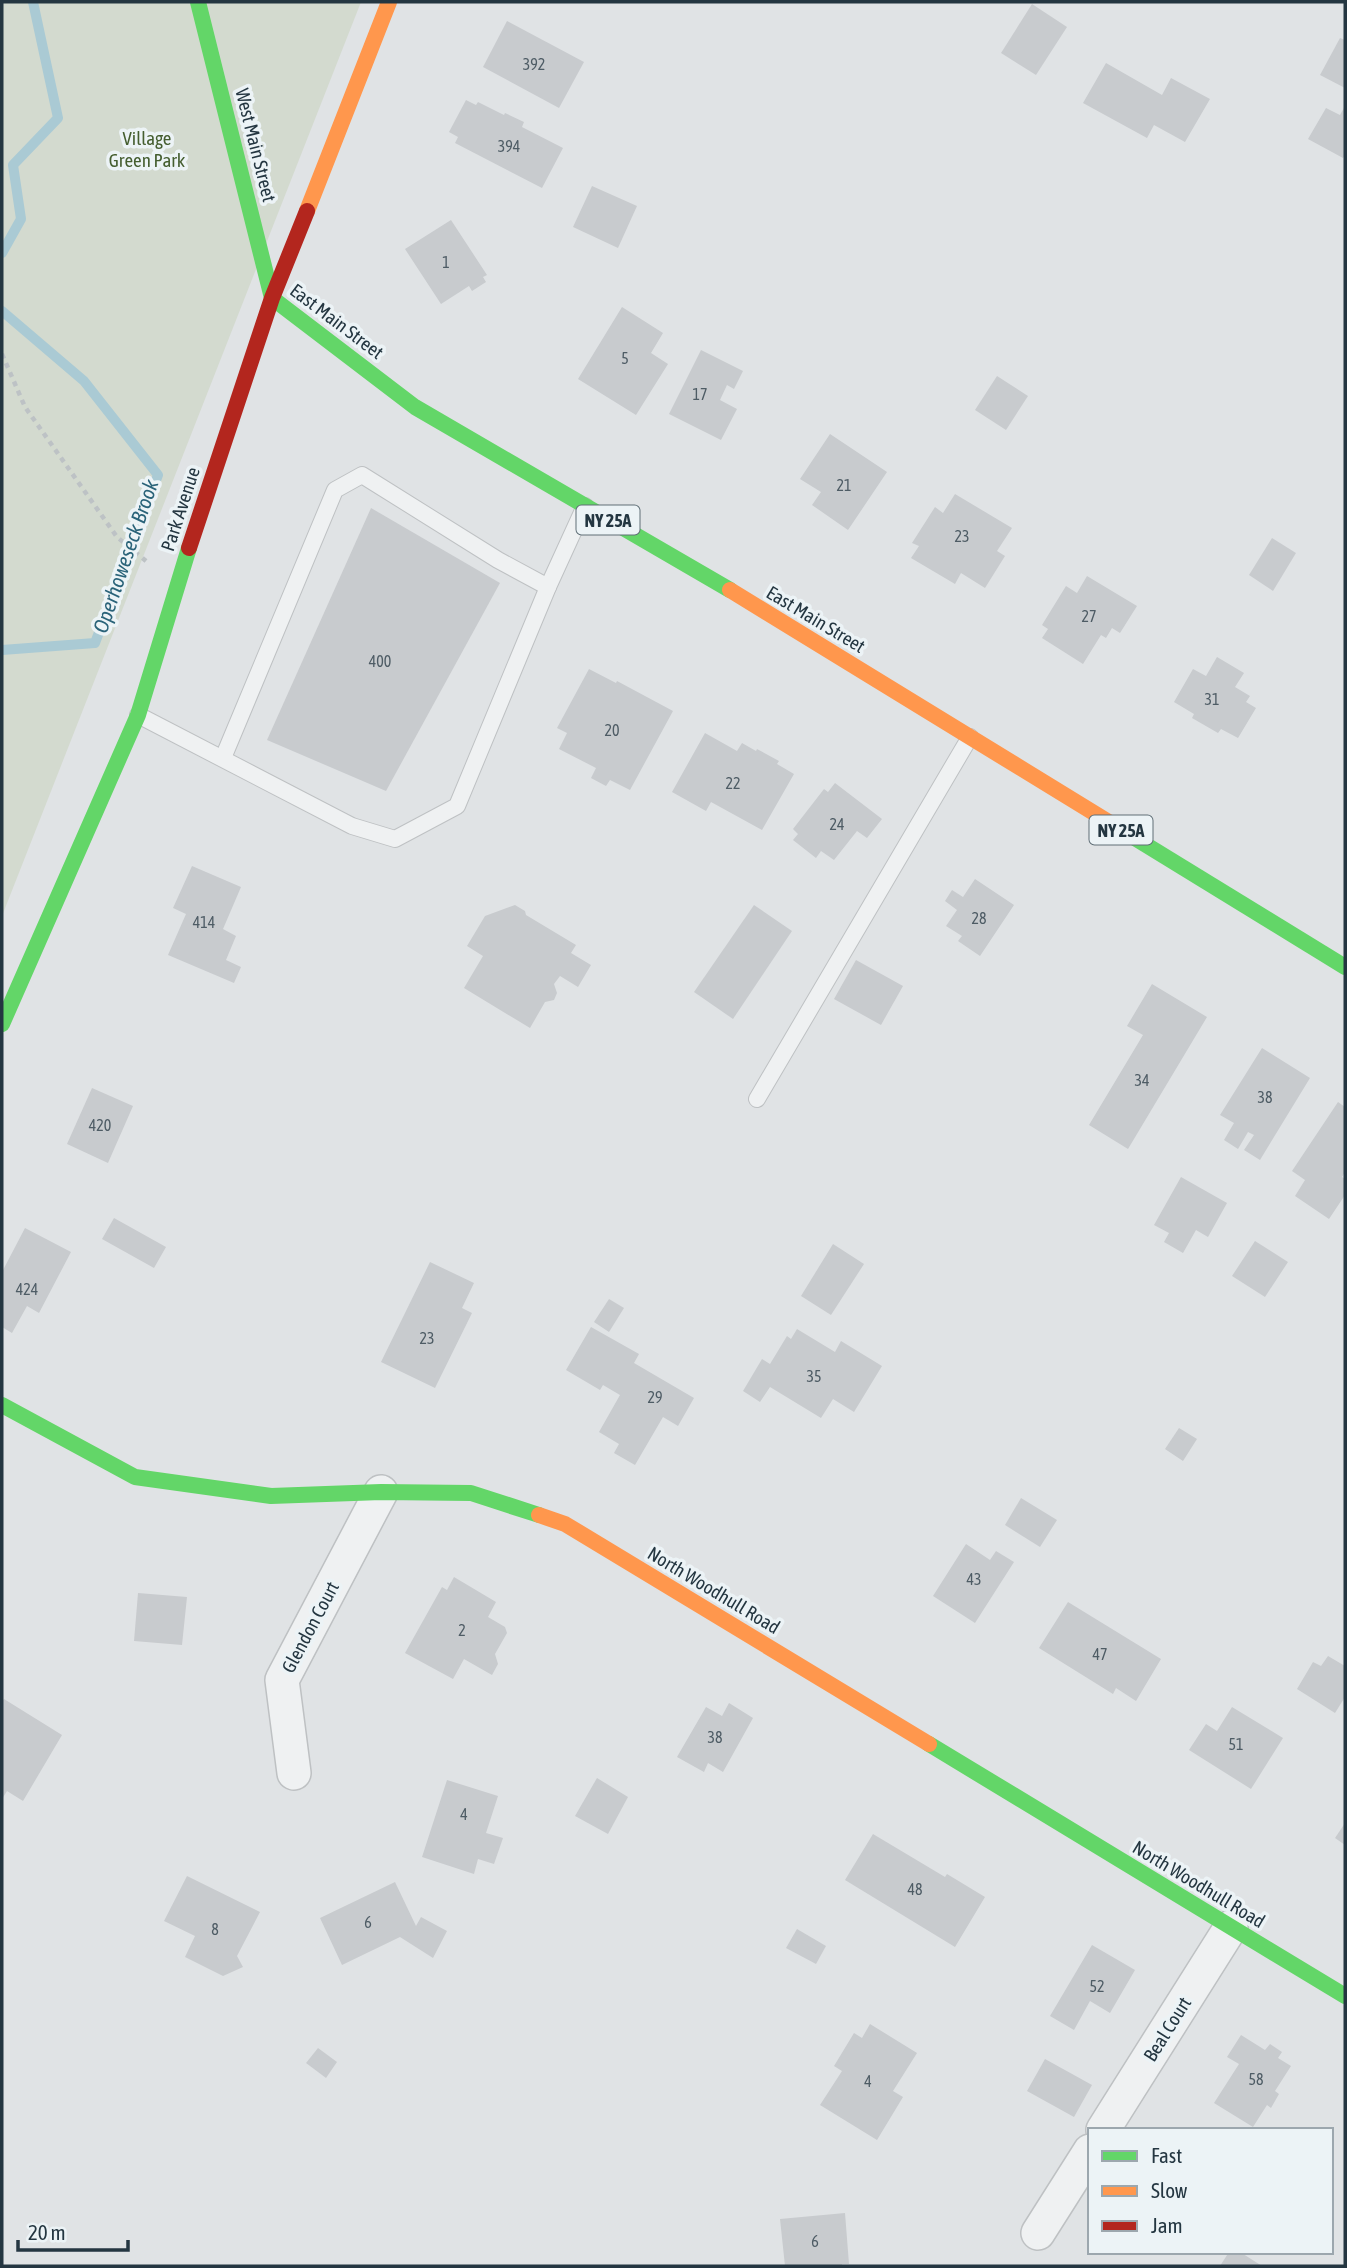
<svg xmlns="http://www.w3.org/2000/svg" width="1347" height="2268" viewBox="0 0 1347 2268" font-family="'Asap Condensed',sans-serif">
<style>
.green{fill:#d3dacf}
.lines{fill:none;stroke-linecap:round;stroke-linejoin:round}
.stream{stroke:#aacad4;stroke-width:10}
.building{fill:#c8cbce}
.lane-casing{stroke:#bec1c3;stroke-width:18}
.street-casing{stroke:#bec1c3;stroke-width:36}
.path{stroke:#bdc2c5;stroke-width:4.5;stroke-dasharray:5 5;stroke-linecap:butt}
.lane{stroke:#eff1f2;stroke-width:16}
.street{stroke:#eff1f2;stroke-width:33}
.fast{stroke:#63d668;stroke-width:16}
.slow{stroke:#ff974d;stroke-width:16}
.jam{stroke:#b3261e;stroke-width:16}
.labels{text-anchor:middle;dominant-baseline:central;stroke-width:7;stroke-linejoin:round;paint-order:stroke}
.number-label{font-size:16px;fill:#4e5c65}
.shield{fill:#ecf3f6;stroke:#606f77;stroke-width:2}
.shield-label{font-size:18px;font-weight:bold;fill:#243641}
.park-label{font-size:19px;fill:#455e30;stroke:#ecf3f6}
.street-label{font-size:19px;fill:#243641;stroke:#ecf3f6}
.water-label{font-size:21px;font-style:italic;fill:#2a6379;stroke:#ecf3f6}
</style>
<rect width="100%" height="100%" fill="#e0e3e5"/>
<polygon class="green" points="2,2 361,2 2,916"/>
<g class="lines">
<g class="stream">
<polyline points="2,253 21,219 13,165 58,118 33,2"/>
<polyline points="2,311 84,381 158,475 95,643 2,650"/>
</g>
</g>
<g class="building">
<polygon points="1032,4 1067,27 1036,75 1001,53"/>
<polygon points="507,21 584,62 559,108 483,67"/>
<polygon points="1340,38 1345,40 1345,88 1320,75"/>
<polygon points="1106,63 1162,95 1171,78 1210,99 1185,142 1154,125 1147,138 1083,103"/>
<polygon points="466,100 476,105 478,102 504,115 505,113 524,122 522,127 563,148 542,188 455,143 458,137 449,132"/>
<polygon points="1345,106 1345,155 1343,158 1308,139 1326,108 1340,115"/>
<polygon points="592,186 637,206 618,248 573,227"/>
<polygon points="451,220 487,275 483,277 486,282 472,291 469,286 441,304 405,249"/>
<polygon points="622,307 663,333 651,353 668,364 636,415 578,379"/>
<polygon points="701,350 743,371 734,389 727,385 720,400 737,409 721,440 669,414"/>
<polygon points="997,376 1028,396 1006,430 975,410"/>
<polygon points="830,434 887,472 848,530 812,505 821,492 800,479"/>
<polygon points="955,494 1012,528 997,551 1005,556 985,588 961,573 955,584 911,558 919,546 912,543 935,507 943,513"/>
<polygon points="371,508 500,583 386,791 267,740"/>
<polygon points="1272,538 1296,553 1273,591 1249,575"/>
<polygon points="1087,576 1137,606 1120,633 1112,628 1106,638 1101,635 1083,664 1042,638 1048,629 1042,625 1066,586 1077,593"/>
<polygon points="1217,657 1244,673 1235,687 1250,696 1246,702 1256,708 1238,738 1221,729 1218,733 1192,718 1194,714 1174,702 1193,669 1206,676"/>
<polygon points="589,669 616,683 617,681 673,711 630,790 610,780 606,786 591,778 596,768 559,749 567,733 557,728"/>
<polygon points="705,733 737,751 742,743 756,751 757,749 779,761 777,764 794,774 762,830 711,802 706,811 672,792"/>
<polygon points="835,783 882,819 867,838 857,831 834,860 821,851 816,858 793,840 798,834 793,829 824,789 828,792"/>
<polygon points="192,866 241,887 223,929 236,936 226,960 241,967 234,983 168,955 186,914 173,908"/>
<polygon points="975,879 1014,905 980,956 958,941 962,936 946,926 957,910 945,901 952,890 963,897"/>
<polygon points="515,905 525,911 526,915 576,945 571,953 591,965 578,987 560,976 554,984 557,993 554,1000 545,1002 530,1028 464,988 483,956 467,946 485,916"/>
<polygon points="754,905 792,931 733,1019 694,992"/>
<polygon points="856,960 903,986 881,1025 834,999"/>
<polygon points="1152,984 1207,1017 1128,1149 1089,1125 1143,1035 1127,1026"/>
<polygon points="1262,1048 1310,1078 1260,1160 1244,1150 1254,1135 1248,1132 1238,1149 1224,1140 1234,1123 1220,1115"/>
<polygon points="92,1088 133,1106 108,1163 67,1144"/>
<polygon points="1338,1102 1345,1107 1345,1172 1342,1177 1345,1179 1345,1195 1329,1219 1295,1196 1305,1180 1292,1171"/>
<polygon points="1181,1177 1227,1203 1208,1237 1196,1230 1183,1253 1164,1242 1169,1233 1154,1225"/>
<polygon points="114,1218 166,1247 154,1268 102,1239"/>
<polygon points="25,1228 71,1252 39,1313 27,1306 12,1333 2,1327 2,1272"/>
<polygon points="1255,1241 1288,1262 1265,1297 1232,1276"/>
<polygon points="833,1244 864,1264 831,1315 801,1296"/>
<polygon points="430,1262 474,1283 462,1308 472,1313 435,1388 381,1362"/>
<polygon points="609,1299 624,1308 609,1332 594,1322"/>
<polygon points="591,1327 639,1354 634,1363 694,1398 678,1426 663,1417 635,1465 614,1453 619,1444 599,1432 620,1395 603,1385 600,1390 566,1370"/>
<polygon points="797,1329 835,1352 841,1341 882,1366 854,1412 833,1399 821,1418 770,1387 760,1402 743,1391 762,1359 770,1364 787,1336 791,1339"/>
<polygon points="1179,1428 1197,1439 1183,1461 1165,1449"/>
<polygon points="1021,1498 1057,1520 1040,1547 1005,1525"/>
<polygon points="966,1544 990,1560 996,1551 1014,1562 975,1623 933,1596"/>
<polygon points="454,1577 496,1602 488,1617 505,1627 507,1633 495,1654 498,1664 492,1675 464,1659 453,1679 405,1653 442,1587 447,1590"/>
<polygon points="138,1593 187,1597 182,1645 134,1641"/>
<polygon points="1068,1602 1161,1659 1136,1701 1116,1688 1113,1694 1039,1648"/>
<polygon points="1328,1656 1345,1666 1345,1697 1335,1713 1297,1689 1313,1662 1321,1666"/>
<polygon points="4,1699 62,1735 23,1801 7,1791 2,1799 2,1702"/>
<polygon points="729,1703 753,1718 723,1772 708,1763 704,1772 677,1757 706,1707 722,1716"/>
<polygon points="1232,1707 1283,1738 1251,1789 1189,1750 1206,1724 1217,1731"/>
<polygon points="597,1778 628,1797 608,1834 575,1816"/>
<polygon points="447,1780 498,1796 486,1833 503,1838 494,1864 478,1859 474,1874 422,1857"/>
<polygon points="1345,1823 1345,1845 1335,1838"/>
<polygon points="873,1834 945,1877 947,1874 985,1897 955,1947 845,1880"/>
<polygon points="187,1876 260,1912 237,1956 243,1967 223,1976 185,1957 195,1936 164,1921"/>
<polygon points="395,1882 416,1926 421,1917 447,1931 433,1958 400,1937 342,1965 320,1918"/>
<polygon points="797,1929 826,1946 816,1964 786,1948"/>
<polygon points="1092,1945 1135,1970 1110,2013 1090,2001 1074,2030 1050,2016"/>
<polygon points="870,2024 917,2053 893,2091 903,2097 877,2140 820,2105 842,2071 834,2066 854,2033 862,2038"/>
<polygon points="1241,2035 1265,2050 1270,2044 1282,2052 1278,2058 1291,2066 1275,2091 1279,2094 1271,2108 1267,2105 1253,2127 1214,2103 1239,2064 1227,2057"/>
<polygon points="318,2048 337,2062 326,2078 306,2063"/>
<polygon points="1045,2059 1092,2085 1074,2117 1027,2091"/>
<polygon points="845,2213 849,2264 842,2264 842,2266 785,2266 780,2219"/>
<polygon points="1229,2252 1240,2252 1262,2266 1220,2266"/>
</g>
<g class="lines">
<g class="lane-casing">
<g id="lane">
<polyline points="138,715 352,826 395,839 457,806 548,587 585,506"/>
<polyline points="223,758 335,490 362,475 498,560 548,587"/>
<polyline points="757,1099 970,737"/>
</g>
</g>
<g class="street-casing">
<g id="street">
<polyline points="294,1773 282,1680 381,1492"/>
<polyline points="1103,2130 1231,1927"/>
<polyline points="1038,2233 1090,2151"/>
</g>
</g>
<polyline class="path" points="2,354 25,407 117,537 146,561"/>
<use href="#lane" class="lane"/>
<use href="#street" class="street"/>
<g class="fast">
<polyline points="198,2 272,298 415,407 730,590"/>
<polyline points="1125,832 1345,967"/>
<polyline points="2,1024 138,715 189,548"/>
<polyline points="2,1405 135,1477 271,1496 381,1492 471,1493 539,1515"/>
<polyline points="929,1744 1345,1996"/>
</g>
<g class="slow">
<polyline points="307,211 389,2"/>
<polyline points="730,590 1125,832"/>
<polyline points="539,1515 565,1524 929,1744"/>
</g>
<polyline class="jam" points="189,548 272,298 307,211"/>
</g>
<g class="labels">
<g class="number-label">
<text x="534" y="64">392</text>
<text x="509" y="146">394</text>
<text x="446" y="262">1</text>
<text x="625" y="358">5</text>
<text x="700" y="394">17</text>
<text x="844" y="485">21</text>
<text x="962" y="536">23</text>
<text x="1089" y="616">27</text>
<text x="380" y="661">400</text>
<text x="1212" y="699">31</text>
<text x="612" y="730">20</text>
<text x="733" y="783">22</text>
<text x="837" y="824">24</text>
<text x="979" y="918">28</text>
<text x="204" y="922">414</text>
<text x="1142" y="1080">34</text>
<text x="1265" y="1097">38</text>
<text x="100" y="1125">420</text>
<text x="27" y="1289">424</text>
<text x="427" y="1338">23</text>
<text x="814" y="1376">35</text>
<text x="655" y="1397">29</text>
<text x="974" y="1579">43</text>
<text x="462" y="1630">2</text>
<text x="1100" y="1654">47</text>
<text x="715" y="1737">38</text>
<text x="1236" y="1744">51</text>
<text x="464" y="1814">4</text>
<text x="915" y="1889">48</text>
<text x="368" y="1922">6</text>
<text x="215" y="1929">8</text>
<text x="1097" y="1986">52</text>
<text x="1256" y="2079">58</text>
<text x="868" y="2081">4</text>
<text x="815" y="2241">6</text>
</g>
<g class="shield">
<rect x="576.5" y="505.5" width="63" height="29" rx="5"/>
<rect x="1089.5" y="815.5" width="63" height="29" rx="5"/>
</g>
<g class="shield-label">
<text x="608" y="520">NY 25A</text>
<text x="1121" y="830">NY 25A</text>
</g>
<g class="park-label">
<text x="147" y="138">Village<tspan x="147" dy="22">Green Park</tspan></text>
</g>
<g class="street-label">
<text transform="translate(256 145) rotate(76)">West Main Street</text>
<text transform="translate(337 321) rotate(37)">East Main Street</text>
<text transform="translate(180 509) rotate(-72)">Park Avenue</text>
<text transform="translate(816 619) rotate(31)">East Main Street</text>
<text transform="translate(714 1590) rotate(31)">North Woodhull Road</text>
<text transform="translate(310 1627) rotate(-62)">Glendon Court</text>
<text transform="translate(1199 1884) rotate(31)">North Woodhull Road</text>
<text transform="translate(1167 2029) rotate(-58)">Beal Court</text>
</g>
<g class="water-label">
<text transform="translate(125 556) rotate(-71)">Operhoweseck Brook</text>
</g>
</g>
<rect width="1347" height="2268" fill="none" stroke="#243641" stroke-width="7"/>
<rect x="1088" y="2128" width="245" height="126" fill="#ecf3f6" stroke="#9ca7ae" stroke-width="2"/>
<rect x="1102" y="2151" width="35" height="10" fill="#63d668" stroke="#9ca7ae" stroke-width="2"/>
<text x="1151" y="2163" font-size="21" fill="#243641">Fast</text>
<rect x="1102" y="2186" width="35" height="10" fill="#ff974d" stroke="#9ca7ae" stroke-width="2"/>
<text x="1151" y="2198" font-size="21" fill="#243641">Slow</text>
<rect x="1102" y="2221" width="35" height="10" fill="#b3261e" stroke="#9ca7ae" stroke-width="2"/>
<text x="1151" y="2233" font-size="21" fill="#243641">Jam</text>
<path d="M18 2240v10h110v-10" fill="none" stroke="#243641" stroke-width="3.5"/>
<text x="28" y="2240" font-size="21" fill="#243641" stroke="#ecf3f6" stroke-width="5" paint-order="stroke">20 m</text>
</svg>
